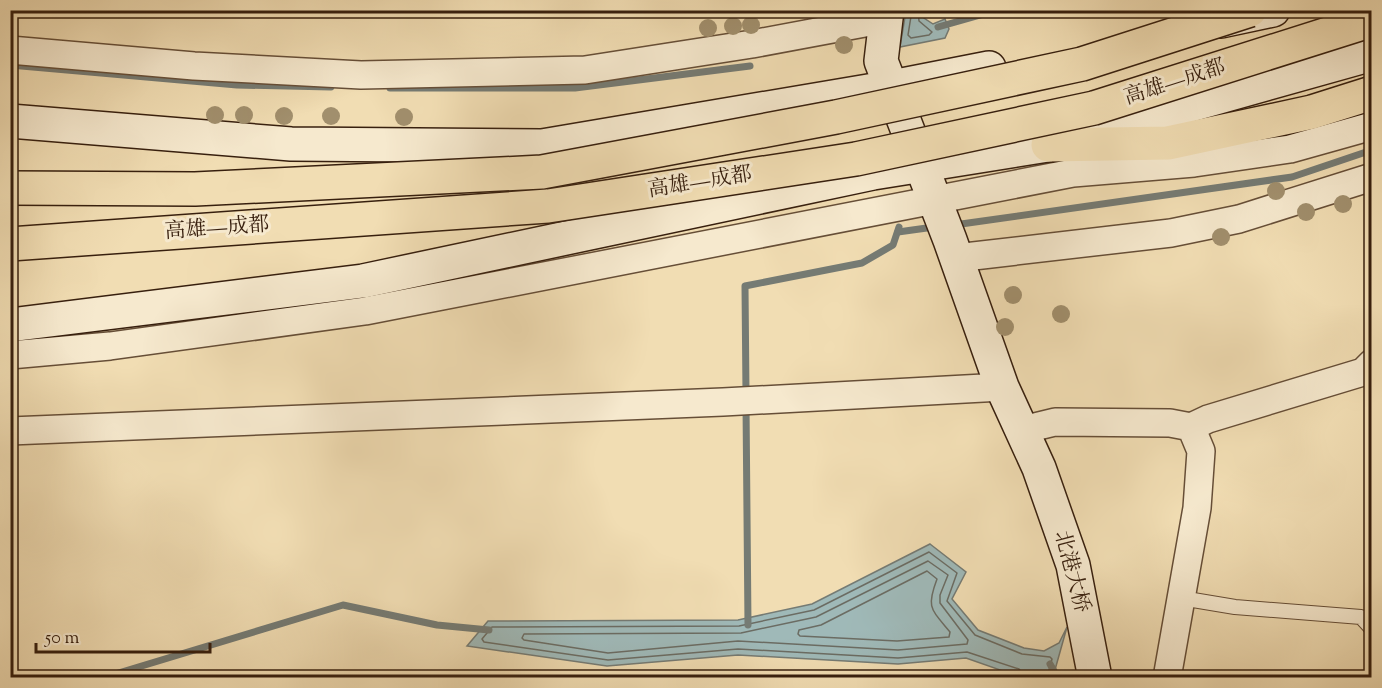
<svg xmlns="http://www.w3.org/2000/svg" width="1382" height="688" viewBox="0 0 1382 688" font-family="'Sorts Mill Goudy','Noto Serif SC',serif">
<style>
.water{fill:#9fb9b8;stroke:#757b74;stroke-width:1.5}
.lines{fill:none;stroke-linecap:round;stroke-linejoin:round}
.shore{stroke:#6b6c63;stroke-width:1.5}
.stream{stroke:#757b74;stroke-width:7}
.lane-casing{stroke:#664e37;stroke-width:16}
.street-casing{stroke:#664e37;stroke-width:30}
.secondary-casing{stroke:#371f0e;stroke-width:36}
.highway-casing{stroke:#371f0e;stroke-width:36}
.lane{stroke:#f6e9ce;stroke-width:14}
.street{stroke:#f6e9ce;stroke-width:27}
.secondary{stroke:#f6e9ce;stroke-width:33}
.highway{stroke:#f1ddb3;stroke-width:33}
.highway-bridge-casing{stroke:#371f0e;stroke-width:36;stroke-linecap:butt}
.highway-bridge{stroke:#f1ddb3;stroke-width:33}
.tree{fill:#a18f6d}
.labels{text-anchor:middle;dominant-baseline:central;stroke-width:6;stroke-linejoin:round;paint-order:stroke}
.street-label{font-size:21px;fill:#371f0e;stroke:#f6e9ce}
</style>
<rect width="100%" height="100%" fill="#f1ddb3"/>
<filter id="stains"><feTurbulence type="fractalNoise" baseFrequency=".00333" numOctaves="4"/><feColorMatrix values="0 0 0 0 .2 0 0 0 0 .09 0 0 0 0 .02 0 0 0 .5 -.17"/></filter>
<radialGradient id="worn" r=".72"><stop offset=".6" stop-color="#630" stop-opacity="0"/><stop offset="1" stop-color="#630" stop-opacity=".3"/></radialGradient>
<g class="water">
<polygon points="906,11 924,11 924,18 933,24 945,19 949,29 945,38 900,47"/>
<polygon points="930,544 966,572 952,599 978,630 1024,648 1044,651 1059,643 1067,627 1053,677 1020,677 966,658 898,664 738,655 607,666 467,646 488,621 738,620 812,604"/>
</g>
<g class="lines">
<g class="shore">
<polyline points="912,10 908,35 911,38 929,35 932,32 919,21 918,10"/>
<polygon points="928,561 948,575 940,595 940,603 968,640 967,644 898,650 738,641 608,653 524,640 522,638 524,634 741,633 816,617"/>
<path d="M927 571 937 579C926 608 931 609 950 632L949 637 897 641 800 636 798 634 799 630 821 625Z"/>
<polyline points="1022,678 1022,673 1019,669 967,652 898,658 738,649 608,660 484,642 482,639 492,627 739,626 814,610 929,552 957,573 947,601 975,635 1022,654 1050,657 1052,659 1047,678"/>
</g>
<g class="stream">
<polyline points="938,27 998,10"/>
<polyline points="10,65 237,85 331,87"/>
<polyline points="390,88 575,88 750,66"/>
<polyline points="954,225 1292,177 1372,150"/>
<polyline points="898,232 934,227"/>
<polyline points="746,394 745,286 862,263 893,245 899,227"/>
<polyline points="746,405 748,625"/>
<polyline points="1050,664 1058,678"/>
<polyline points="102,678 343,605 437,625 489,630"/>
</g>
<g class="lane-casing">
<polyline id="lane" points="1181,598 1235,607 1361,617 1372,629"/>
</g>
<g class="street-casing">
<g id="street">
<polyline points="10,50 194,66 361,75 585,70 752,44 886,19"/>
<polyline points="956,258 1171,233 1239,219 1372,177"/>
<polyline points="10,355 110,346 365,311 1073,173 1194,163 1290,149 1372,126"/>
<polyline points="1191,427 1208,419 1363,372 1372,363"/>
<polyline points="1022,430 1055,422 1170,423 1191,427 1201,451 1197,508 1167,678"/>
<polyline points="10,431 723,402 1002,387"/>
</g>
</g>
<g class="secondary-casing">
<g id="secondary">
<polyline points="887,10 881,61 950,240 1002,387 1039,468 1073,565 1095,678"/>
<polyline points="1221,21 1273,10"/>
<polyline points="10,121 291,144 542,146 892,87 989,68"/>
<polyline points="10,325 363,281 873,173 1048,145 1372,54"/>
</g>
</g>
<g class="highway-casing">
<polyline id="highway" points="1048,145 1168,143 1312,112 1372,93"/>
</g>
<use href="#lane" class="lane"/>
<use href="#street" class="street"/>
<use href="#secondary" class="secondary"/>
<use href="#highway" class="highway"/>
<g class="highway-bridge-casing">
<g id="highway-bridge">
<polyline points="10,188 195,189 542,172 836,117 1082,64 1250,10"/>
<polyline points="10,244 548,206 856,159 1094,108 1372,20"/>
</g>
</g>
<use href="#highway-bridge" class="highway-bridge"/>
</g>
<g class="tree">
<circle cx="751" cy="25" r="9"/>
<circle cx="733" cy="26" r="9"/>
<circle cx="708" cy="28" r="9"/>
<circle cx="844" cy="45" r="9"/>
<circle cx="215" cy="115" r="9"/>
<circle cx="244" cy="115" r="9"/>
<circle cx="284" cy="116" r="9"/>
<circle cx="331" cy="116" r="9"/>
<circle cx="404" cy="117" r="9"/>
<circle cx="1276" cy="191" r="9"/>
<circle cx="1343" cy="204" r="9"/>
<circle cx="1306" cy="212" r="9"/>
<circle cx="1221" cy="237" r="9"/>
<circle cx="1013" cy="295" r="9"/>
<circle cx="1061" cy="314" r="9"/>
<circle cx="1005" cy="327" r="9"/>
</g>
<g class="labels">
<g class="street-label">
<text transform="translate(1175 83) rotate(-18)">高雄—成都</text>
<text transform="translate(700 183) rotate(-9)">高雄—成都</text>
<text transform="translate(217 229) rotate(-4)">高雄—成都</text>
<text transform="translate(1071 572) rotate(75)">北港大桥</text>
</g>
</g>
<rect width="1382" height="688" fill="none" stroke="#f1ddb3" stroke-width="36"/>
<rect x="12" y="12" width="1358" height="664" fill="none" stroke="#371f0e" stroke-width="3"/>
<rect x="18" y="18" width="1346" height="652" fill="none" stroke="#371f0e" stroke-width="1.5"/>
<path d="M36 643v9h174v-9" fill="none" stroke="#371f0e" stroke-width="3"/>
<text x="45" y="643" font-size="18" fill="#371f0e" stroke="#f6e9ce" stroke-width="4.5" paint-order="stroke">50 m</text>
<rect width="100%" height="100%" filter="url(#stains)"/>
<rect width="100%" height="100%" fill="url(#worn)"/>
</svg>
